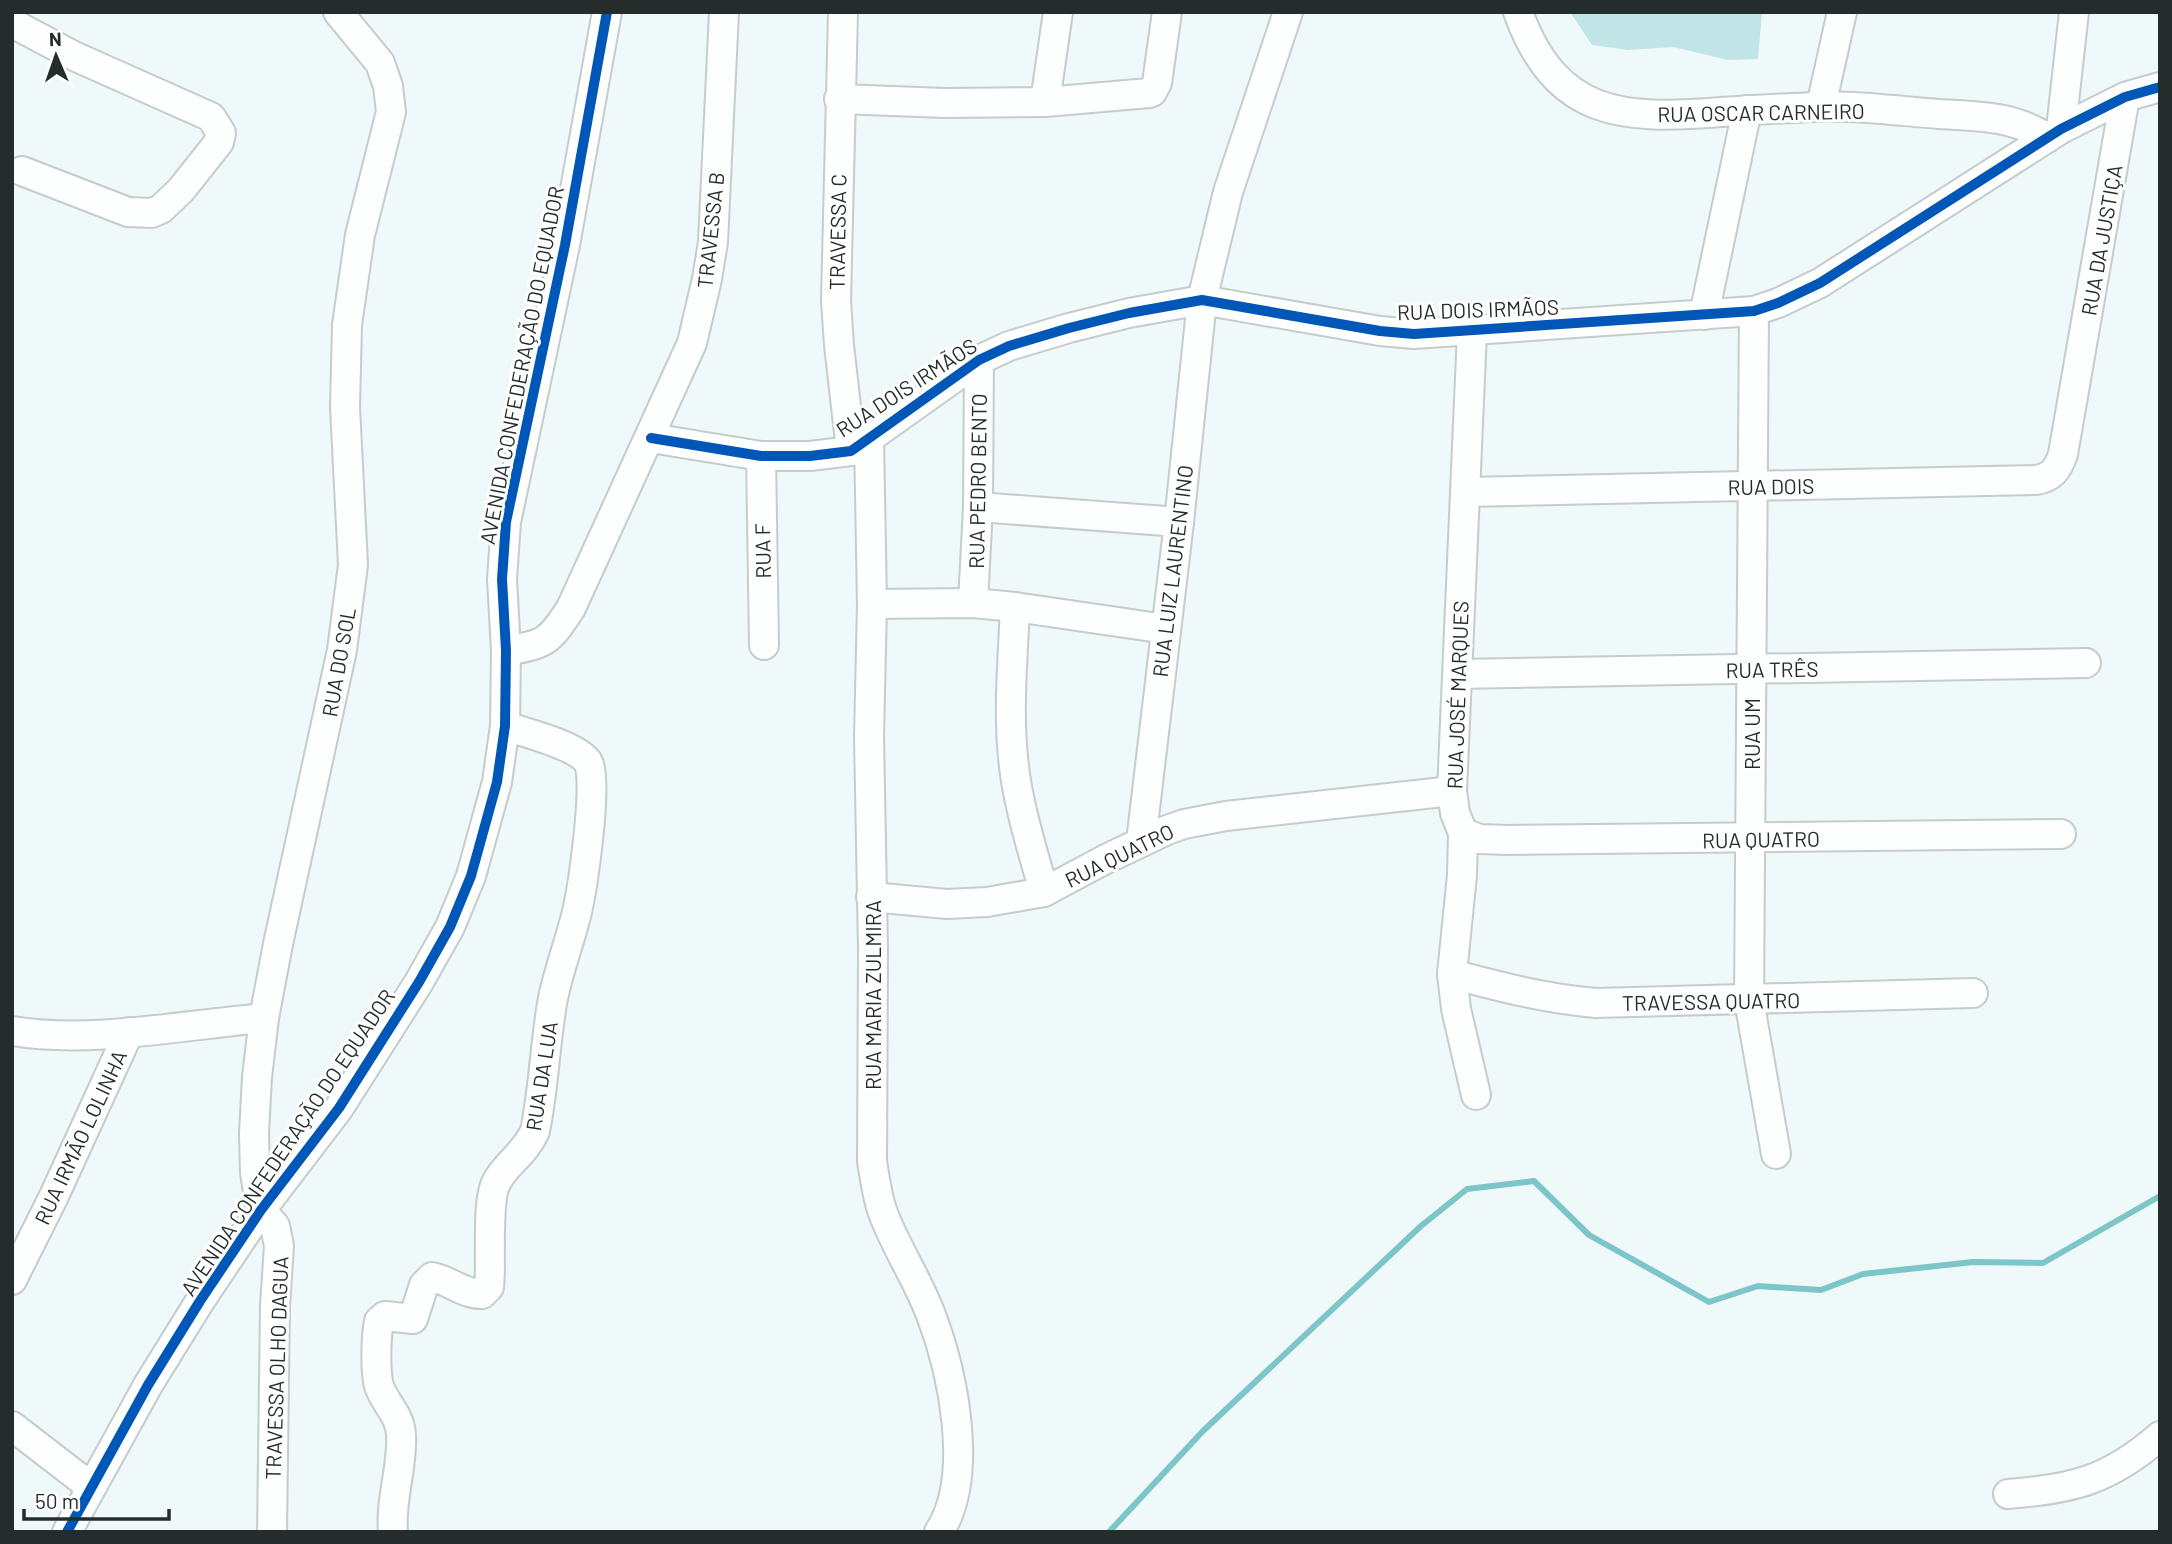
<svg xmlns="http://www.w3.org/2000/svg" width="2172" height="1544" viewBox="0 0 2172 1544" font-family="Barlow,sans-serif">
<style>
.green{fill:#c1e5e6}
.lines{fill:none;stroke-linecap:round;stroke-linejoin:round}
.stream{stroke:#7cc5c9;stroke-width:6}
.minor-casing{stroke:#c5cccc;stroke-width:32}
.minor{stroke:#fdfefe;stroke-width:28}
.cycleway-casing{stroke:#fff;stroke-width:15}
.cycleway{stroke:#0057b8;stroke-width:10}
.labels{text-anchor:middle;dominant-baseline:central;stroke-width:6;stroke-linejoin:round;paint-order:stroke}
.street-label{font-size:21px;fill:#252c2c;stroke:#fff}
</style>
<rect width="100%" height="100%" fill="#f0f9f9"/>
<polygon class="green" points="1570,12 1762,12 1758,59 1728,60 1673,47 1628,50 1592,45"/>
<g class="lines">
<polyline class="stream" points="1109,1532 1203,1431 1421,1226 1467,1189 1534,1181 1589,1235 1709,1302 1758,1286 1821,1290 1863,1274 1973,1262 2043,1263 2160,1196"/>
<g class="minor-casing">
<g id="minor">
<polyline points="843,12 836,301 839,345 851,451"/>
<path d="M1518 12C1556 117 1623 120 1721 112 1753 110 1785 108 1817 107 1857 105 1899 111 1939 114 1976 116 2015 116 2047 138"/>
<polyline points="12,23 74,56 211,117 221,133 219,142 181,190 161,209 152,213 128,212 22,171"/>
<polyline points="839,99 945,103 1045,102 1149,93 1152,92 1157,83 1167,12"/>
<polyline points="1045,102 1058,12"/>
<polyline points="1821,106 1842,12"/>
<polyline points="2061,129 2074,12"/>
<polyline points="1754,311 1749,1000 1776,1154"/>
<polyline points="1704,315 1747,110"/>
<polyline points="1472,332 1452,791 1455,813 1463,833 1462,875 1452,974 1456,1009 1476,1095"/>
<polyline points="651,438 761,456 810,456 851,451 979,360 1009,346 1069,328 1129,313 1202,300 1380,331 1414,334 1754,311 1778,303 1820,283 2061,129 2125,97 2160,87"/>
<path d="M869 439 872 604 869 737 873 950 872 1161C875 1179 877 1197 883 1213 896 1248 918 1280 931 1315 953 1373 975 1477 939 1532"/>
<polyline points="761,456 764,645"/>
<path d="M1465 492 2035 480C2052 478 2058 469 2063 454L2125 97"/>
<polyline points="978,507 1179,522"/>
<polyline points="973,603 978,507 979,360"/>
<polyline points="872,604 973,603 1015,607 1166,629"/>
<path d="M1015 607C1013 656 1008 708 1013 757 1017 803 1032 848 1044 892"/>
<path d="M506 651C546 644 549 642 571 608L692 343 707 279 713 242 724 12"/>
<polyline points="1458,674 2086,663"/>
<polyline points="1463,833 1480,839 1507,840 2061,834"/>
<polyline points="1141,842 1179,522 1202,300 1228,192 1288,12"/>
<polyline points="871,897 947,904 987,902 1044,892 1104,860 1167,830 1184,824 1226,816 1452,791"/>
<path d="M1452 974C1500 987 1547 999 1596 1003L1973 993"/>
<path d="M12 1031C90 1044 184 1025 264 1018"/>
<polyline points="12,1280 54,1196 129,1032"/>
<polyline points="12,1426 91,1487"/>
<path d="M2008 1494C2074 1489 2109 1480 2160 1436"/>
<polyline points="67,1532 148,1385 200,1301 261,1210 339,1108 419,982 450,927 471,876 497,782 505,726 506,651 502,579 506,522 565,245 607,12"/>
<polyline points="272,1532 275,1306 279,1246 275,1226 261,1210 255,1173 254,1133 257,1077 264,1018 278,944 342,650 353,565 345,407 347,325 360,235 391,112 388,86 380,63 338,12"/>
<path d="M393 1532C390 1499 403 1467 401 1435 400 1414 385 1404 379 1386 375 1371 376 1336 379 1321L385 1316 413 1319 424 1285 432 1277C449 1280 465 1295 482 1294L489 1287C492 1262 486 1203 496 1183 505 1164 525 1154 535 1131 544 1087 545 1042 553 998 559 970 569 943 576 916 582 892 599 779 588 762 576 745 526 733 505 726"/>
</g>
</g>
<use href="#minor" class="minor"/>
<g class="cycleway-casing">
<g id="cycleway">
<polyline points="651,438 761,456 810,456 851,451 979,360 1009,346 1069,328 1129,313 1202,300 1380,331 1414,334 1754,311 1778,303 1820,283 2061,129 2125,97 2160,87"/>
<polyline points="67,1532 148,1385 200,1301 261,1210 339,1108 419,982 450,927 471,876 497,782 505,726 506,651 502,579 506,522 565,245 607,12"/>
</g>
</g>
<use href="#cycleway" class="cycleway"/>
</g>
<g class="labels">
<g class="street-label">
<text transform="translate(1761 112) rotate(-1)">RUA OSCAR CARNEIRO</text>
<text transform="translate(710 230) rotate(-84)">TRAVESSA B</text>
<text transform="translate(837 232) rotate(-89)">TRAVESSA C</text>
<text transform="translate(2101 240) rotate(-80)">RUA DA JUSTIÇA</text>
<text transform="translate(1478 309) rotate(-2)">RUA DOIS IRMÃOS</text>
<text transform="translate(521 365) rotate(-79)">AVENIDA CONFEDERAÇÃO DO EQUADOR</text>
<text transform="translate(906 387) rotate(-33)">RUA DOIS IRMÃOS</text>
<text transform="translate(977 481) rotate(-89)">RUA PEDRO BENTO</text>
<text transform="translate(1771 486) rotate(-1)">RUA DOIS</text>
<text transform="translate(762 551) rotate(-91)">RUA F</text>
<text transform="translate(1172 571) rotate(-83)">RUA LUIZ LAURENTINO</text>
<text transform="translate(338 662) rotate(-80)">RUA DO SOL</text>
<text transform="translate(1772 669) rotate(-1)">RUA TRÊS</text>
<text transform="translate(1457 695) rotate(-88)">RUA JOSÉ MARQUES</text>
<text transform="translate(1751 734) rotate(-90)">RUA UM</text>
<text transform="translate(1761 839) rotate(-1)">RUA QUATRO</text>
<text transform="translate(1119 855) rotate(-26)">RUA QUATRO</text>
<text transform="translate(872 995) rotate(-90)">RUA MARIA ZULMIRA</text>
<text transform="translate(1711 1001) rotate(-1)">TRAVESSA QUATRO</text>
<text transform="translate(541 1076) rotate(-81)">RUA DA LUA</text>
<text transform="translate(80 1137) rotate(-65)">RUA IRMÃO LOLINHA</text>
<text transform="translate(287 1142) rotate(-56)">AVENIDA CONFEDERAÇÃO DO EQUADOR</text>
<text transform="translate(276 1368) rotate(-88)">TRAVESSA OLHO DAGUA</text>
</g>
</g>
<rect width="2172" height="1544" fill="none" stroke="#252c2c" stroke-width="28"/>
<g transform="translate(56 56) rotate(358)" stroke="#ffffff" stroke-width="5" paint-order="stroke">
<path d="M0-5L12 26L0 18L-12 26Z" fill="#252c2c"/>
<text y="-10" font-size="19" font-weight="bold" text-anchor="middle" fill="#252c2c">N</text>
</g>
<path d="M24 1509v10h145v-10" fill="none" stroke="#252c2c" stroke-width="3.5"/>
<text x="35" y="1509" font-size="21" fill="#252c2c" stroke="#ffffff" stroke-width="5" paint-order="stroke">50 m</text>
</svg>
